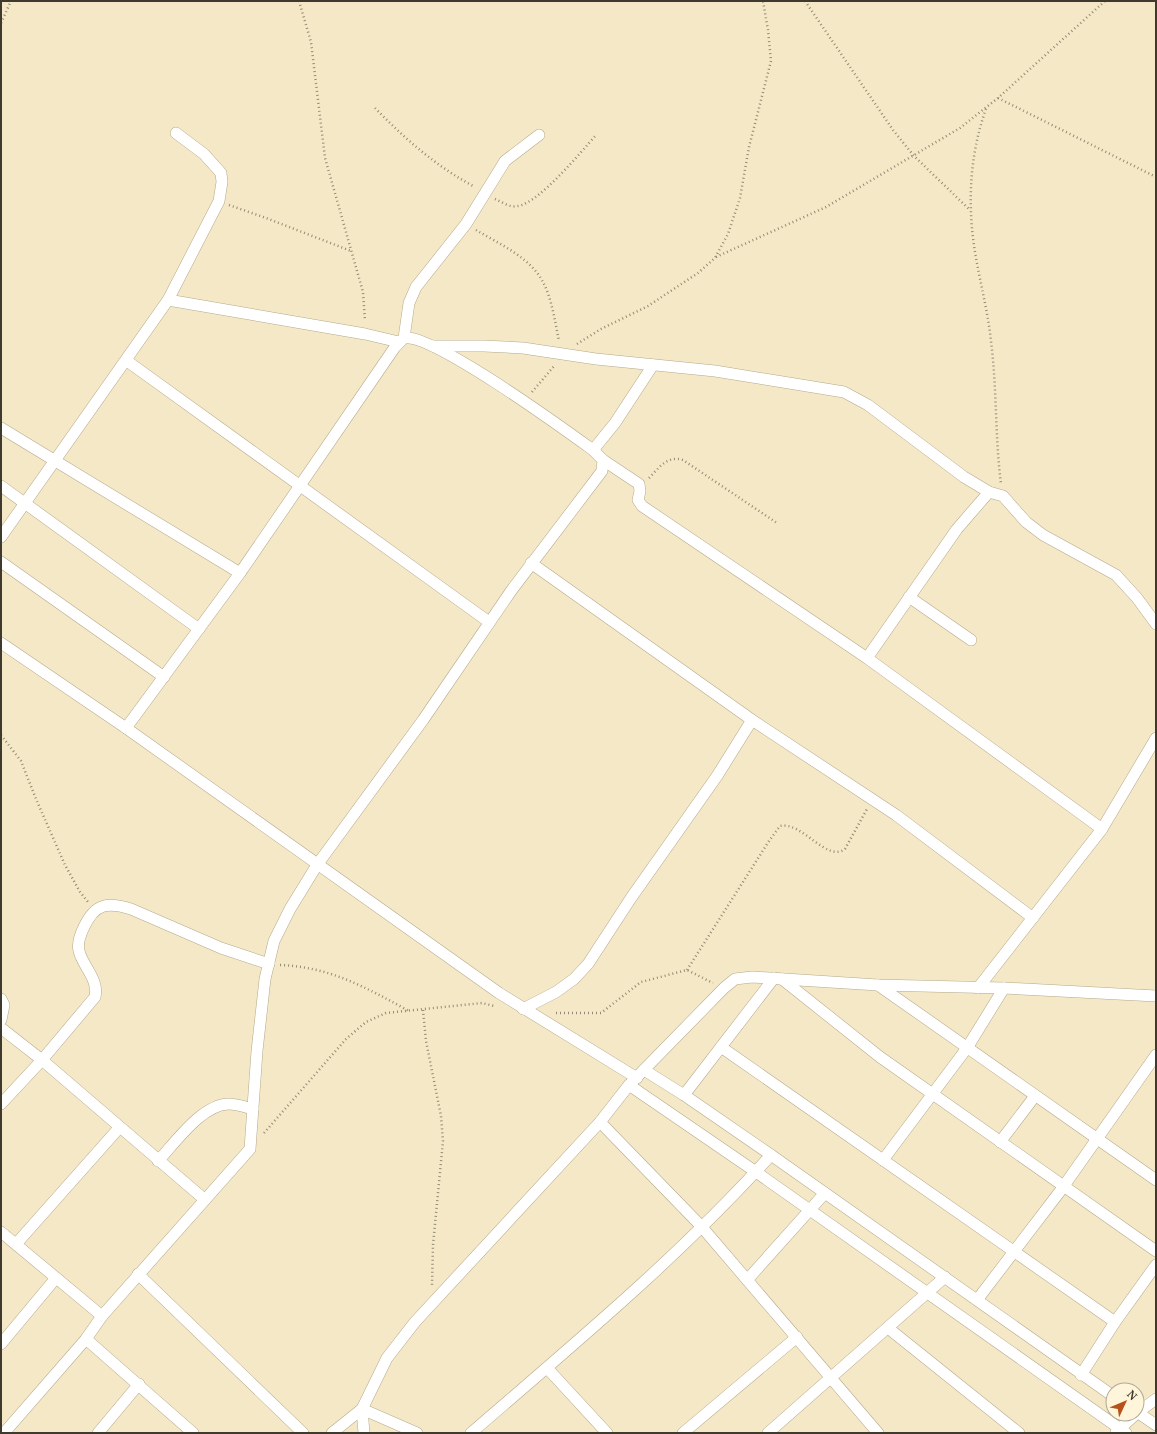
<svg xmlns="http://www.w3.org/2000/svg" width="1157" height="1434" viewBox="0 0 1157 1434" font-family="'Noto Serif',serif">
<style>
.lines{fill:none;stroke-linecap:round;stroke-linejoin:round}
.minor-casing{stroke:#b4a98a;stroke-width:12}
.path{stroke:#938b75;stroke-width:2.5;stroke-dasharray:1 3;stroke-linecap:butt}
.minor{stroke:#fff;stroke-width:11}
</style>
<rect width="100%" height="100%" fill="#f4e8c7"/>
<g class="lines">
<g class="minor-casing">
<g id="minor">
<polyline points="168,300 365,334 399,342"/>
<polyline points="404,338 409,303 416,287 466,224 505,161 539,135"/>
<polyline points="433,346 484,346 523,348 596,359 715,371 844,392 868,405 964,477 989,492 1003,496 1026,522 1043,535 1116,575 1137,598 1156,624"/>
<polyline points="127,361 489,622"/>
<polyline points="1,428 240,573"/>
<polyline points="593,450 615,423 653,365"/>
<polyline points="603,460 639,484 640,491 638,500 642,506 867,658 1102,829"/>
<polyline points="1,486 199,629"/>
<polyline points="1,537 168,300 219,201 222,182 221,173 204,154 176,133"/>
<polyline points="1,562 164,677"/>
<polyline points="531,563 752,720 896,815 1033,918"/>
<polyline points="909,597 971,640"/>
<polyline points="1,643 126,728 499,993 637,1078"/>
<polyline points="867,658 957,529 989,492"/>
<polyline points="782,979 880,1057 1156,1251"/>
<polyline points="878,985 1156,1180"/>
<polyline points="978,988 1102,829 1156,738"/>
<polyline points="1,999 4,1005 1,1020"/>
<polyline points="523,1009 556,992 574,979 588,964 631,898 717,776 752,720"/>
<polyline points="1,1028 42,1060 204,1199"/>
<polyline points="721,1047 1115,1322"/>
<polyline points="644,1070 684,1095 771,1155 1113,1396"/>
<polyline points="629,1085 756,1172 1126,1433"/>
<polyline points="684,1095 774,978"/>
<path d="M1 1104 42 1060 95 997C99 979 83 967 79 951 77 943 80 935 84 927 95 903 108 902 131 909L221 948 269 964"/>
<polyline points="600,1122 701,1226 878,1433"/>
<polyline points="1000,1142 1035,1096"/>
<polyline points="883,1160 967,1048 1004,988"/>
<path d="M158 1161C175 1143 202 1104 229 1104 236 1104 245 1107 253 1109"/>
<polyline points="1,1232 102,1316 86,1339 4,1433"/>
<polyline points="16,1244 119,1128"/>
<polyline points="138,1274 303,1433"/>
<polyline points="748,1279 825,1193"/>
<polyline points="977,1300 1061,1190 1156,1055"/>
<path d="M102 1316 250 1149 257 1051 265 979 274 941 290 909 317 865 423 720 511 591 602 471 603 460 593 450C564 429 432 333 404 338L395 347 240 573 126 728"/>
<polyline points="888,1328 1019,1433"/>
<polyline points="86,1339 193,1433"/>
<polyline points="1,1344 56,1278"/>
<polyline points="547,1368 607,1433"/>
<polyline points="1081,1375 1115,1322 1156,1265"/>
<polyline points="1137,1412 1156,1425"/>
<polyline points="1137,1413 1156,1399"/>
<polyline points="1116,1432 1136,1414"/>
<polyline points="98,1433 139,1384"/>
<polyline points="332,1433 362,1409 417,1433"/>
<polyline points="364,1433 362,1409 387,1358 415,1322 600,1122 629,1085 724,988 735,979 752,977 878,985 1004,988 1156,996"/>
<path d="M471 1433C574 1344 680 1256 771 1155"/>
<polyline points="683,1433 797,1337"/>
<polyline points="768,1433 945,1277"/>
</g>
</g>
<g class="path">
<polyline points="299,1 311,42 325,158 363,292 365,321"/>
<polyline points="805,1 893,130 914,156 970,210"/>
<polyline points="1,23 11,1"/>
<polyline points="998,98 1156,177"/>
<path d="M375 108C405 139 437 167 475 187"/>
<path d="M986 109C969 156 967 208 976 258 981 286 988 313 991 341 997 389 995 437 1001 484"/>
<path d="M495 199C502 202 510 208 518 206 539 203 581 152 596 135"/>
<polyline points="229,205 266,218 351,251"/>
<path d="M476 230C499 244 530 257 543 282 552 299 555 322 559 341"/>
<polyline points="716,257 826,207 960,128 998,98 1105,1"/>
<polyline points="577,344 601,329 648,306 698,273 715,258 728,234 740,198 749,147 771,61 768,30 763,1"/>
<polyline points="532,392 555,365"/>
<path d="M649 478C659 468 667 455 683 460L777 523"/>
<polyline points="1,735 21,761 36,799 65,865 80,892 88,902"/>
<path d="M280 965C330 967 365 987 409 1011"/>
<path d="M687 970 769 841 780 826C802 821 827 863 845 849L867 809"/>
<polyline points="423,1010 426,1041 441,1116 443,1141 433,1245 432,1285"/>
<polyline points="556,1013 601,1013 641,982 687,970 713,983"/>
<polyline points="264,1133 346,1039 366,1022 386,1013 482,1003 494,1006"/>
</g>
<use href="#minor" class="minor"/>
</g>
<rect width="1157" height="1434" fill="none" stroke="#3f3a2d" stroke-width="4"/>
<g transform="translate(1125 1402) rotate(46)"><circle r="19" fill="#fff5db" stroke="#b2aa95"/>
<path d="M0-3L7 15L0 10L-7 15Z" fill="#b6531b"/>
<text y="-6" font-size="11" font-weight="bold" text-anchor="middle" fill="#3f3a2d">N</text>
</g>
</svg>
